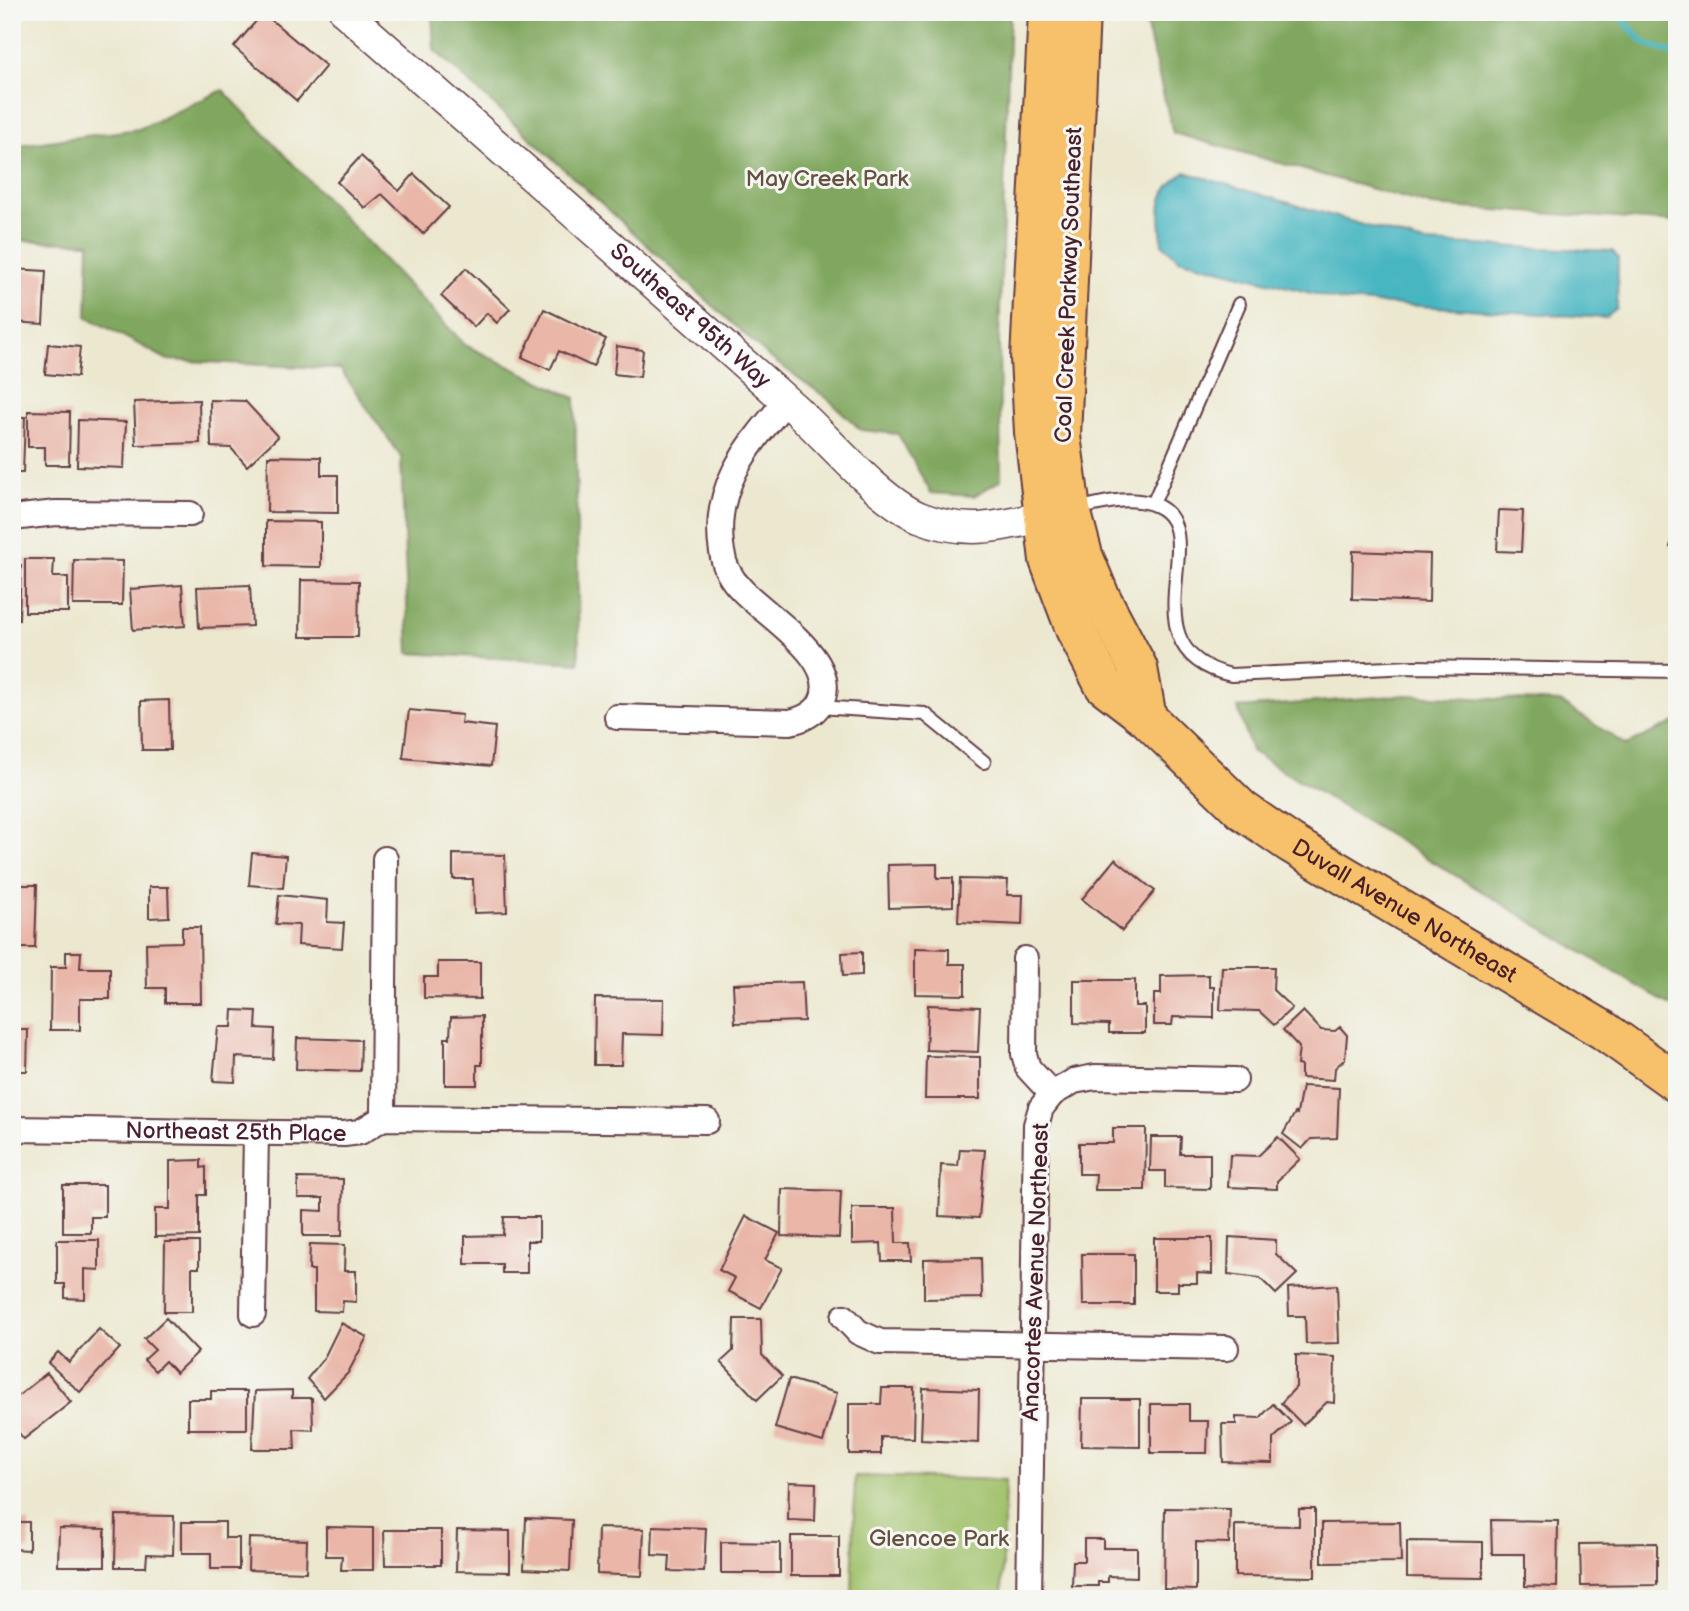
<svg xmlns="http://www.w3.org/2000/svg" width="1689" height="1611" viewBox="0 0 1689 1611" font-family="'Balsamiq Sans',sans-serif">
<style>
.green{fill:#a0c16a;stroke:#75704a;stroke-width:2}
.forest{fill:#80a75e;stroke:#656344;stroke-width:2}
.water{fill:#47b6c1;stroke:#486a76;stroke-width:2}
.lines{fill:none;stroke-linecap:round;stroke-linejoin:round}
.stream{stroke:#47b6c1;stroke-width:6}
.building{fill:#e9b6a8}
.service-casing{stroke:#623d44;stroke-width:16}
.minor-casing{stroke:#623d44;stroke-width:28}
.tertiary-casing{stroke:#623d44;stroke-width:33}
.primary-casing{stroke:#623d44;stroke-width:42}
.service{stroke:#fff;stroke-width:12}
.minor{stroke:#fff;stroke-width:24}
.tertiary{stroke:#fff;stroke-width:30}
.primary{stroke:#f6c16b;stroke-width:38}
.labels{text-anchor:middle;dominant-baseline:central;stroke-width:6;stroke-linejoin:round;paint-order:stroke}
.park-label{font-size:23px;fill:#64503e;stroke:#f6f6f2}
.street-label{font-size:23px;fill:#4a1f2b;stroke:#f6f6f2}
</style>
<rect width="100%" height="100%" fill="#f6f6f2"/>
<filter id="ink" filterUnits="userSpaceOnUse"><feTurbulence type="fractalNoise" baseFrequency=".0143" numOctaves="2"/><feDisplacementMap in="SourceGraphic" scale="14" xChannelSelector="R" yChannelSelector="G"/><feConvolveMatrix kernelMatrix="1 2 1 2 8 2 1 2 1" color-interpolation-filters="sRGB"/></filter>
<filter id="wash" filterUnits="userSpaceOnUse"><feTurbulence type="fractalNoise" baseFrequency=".00686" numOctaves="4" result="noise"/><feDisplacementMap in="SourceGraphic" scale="28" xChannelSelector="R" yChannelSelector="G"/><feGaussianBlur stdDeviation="1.57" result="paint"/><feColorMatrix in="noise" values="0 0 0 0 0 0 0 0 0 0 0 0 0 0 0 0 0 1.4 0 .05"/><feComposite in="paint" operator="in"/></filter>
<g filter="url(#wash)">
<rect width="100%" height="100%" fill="#ece8d0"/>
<polygon class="green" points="855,1476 1005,1480 1002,1599 852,1599"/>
<g class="forest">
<polygon points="432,12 1010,12 999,340 1001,480 974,496 931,493 898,434 861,430 828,399 769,357 434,50"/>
<polygon points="1143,12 1677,12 1677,222 1433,206 1173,133"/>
<polygon points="223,90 465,345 575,398 579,663 409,653 401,457 340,369 168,360 87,317 89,243 12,240 12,146 139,129"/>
<polygon points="1407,695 1560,702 1626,745 1677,721 1677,1010 1251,751 1238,708"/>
</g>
<path class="water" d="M1185 172 1424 243 1613 251 1618 258 1617 309 1605 318 1342 301 1179 259 1162 244C1160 210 1154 193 1185 172Z"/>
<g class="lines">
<polyline class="stream" points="1616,12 1644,43 1677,55"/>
</g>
<g id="blocks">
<g class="building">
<polygon points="263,13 326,66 297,101 234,47"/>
<polygon points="361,156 399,191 414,174 449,207 423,234 382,194 365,208 337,182"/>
<polygon points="466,268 510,309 497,323 487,313 474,327 441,296"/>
<polygon points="12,269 46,271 43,324 12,322"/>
<polygon points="544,309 606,339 593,367 559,351 550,370 522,357"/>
<polygon points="48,344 80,347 77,377 45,374"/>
<polygon points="617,346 643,350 640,377 614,374"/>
<polygon points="199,400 200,443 136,445 134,402"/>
<polygon points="210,400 245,401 278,437 247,466 231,448 211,447"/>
<polygon points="28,411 70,412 69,465 45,465 45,447 28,447"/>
<polygon points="12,417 25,417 23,473 12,473"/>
<polygon points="78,420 126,422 124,468 77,466"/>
<polygon points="268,456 321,457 321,475 338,475 338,513 267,512"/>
<polygon points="1499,510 1523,511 1521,552 1497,551"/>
<polygon points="266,521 321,522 321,567 266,566"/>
<polygon points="1676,528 1677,528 1677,549 1670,547"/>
<polygon points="1353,551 1430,554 1429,602 1352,599"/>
<polygon points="25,559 54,559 53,577 68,577 68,612 25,612"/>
<polygon points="74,560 123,561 122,605 73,605"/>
<polygon points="12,565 21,565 19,620 12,619"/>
<polygon points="301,580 359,581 358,637 300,637"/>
<polygon points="182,585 185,626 133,630 130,589"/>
<polygon points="250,585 252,626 199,628 197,587"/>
<polygon points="169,700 170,750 142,750 141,701"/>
<polygon points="409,710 462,715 461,723 495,727 491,766 403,758"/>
<polygon points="252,853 286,856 283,888 249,885"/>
<polygon points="453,854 505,855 507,912 474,913 473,879 453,879"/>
<polygon points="1115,859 1155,891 1122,931 1082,899"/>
<polygon points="937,864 937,878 953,878 953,906 889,908 888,865"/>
<polygon points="960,879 1008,880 1007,895 1023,895 1022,925 958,922"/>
<polygon points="12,885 37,885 35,948 12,948"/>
<polygon points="149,887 168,887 169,917 149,918"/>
<polygon points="279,895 328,900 327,922 344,923 342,948 298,945 299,925 276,924"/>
<polygon points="182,927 200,927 201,1003 165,1003 165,988 147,988 146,943 182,942"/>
<polygon points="915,948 949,949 949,964 965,964 965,995 915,994"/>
<polygon points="66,952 81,952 80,968 110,968 110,999 80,999 80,1030 50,1030 51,967 66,967"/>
<polygon points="862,952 862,975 843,976 842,953"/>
<polygon points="438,962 480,962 480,999 424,998 424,977 438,977"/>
<polygon points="1222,967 1274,967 1273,990 1292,1008 1274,1025 1259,1011 1220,1010"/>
<polygon points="1209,975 1209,987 1214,987 1214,1018 1173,1017 1172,1025 1154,1025 1154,994 1161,994 1161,976"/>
<polygon points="1074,980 1135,980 1135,1006 1145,1006 1145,1033 1109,1033 1109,1024 1074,1023"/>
<polygon points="802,982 804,1021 735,1023 733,984"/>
<polygon points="595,998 664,999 663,1035 622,1034 621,1065 594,1065"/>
<polygon points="928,1005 980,1007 978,1052 926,1050"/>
<polygon points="233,1010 257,1011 256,1028 274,1029 273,1059 236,1057 235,1082 213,1081 218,1027 232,1027"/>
<polygon points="1303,1011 1321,1030 1335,1031 1340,1027 1347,1035 1345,1059 1335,1068 1334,1080 1301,1078 1301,1066 1297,1065 1299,1047 1283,1030"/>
<polygon points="482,1016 482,1065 477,1065 477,1085 445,1085 445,1038 450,1038 451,1017"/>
<polygon points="12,1030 28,1030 27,1071 12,1071"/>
<polygon points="297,1038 361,1040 360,1071 296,1069"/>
<polygon points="926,1056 980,1057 980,1099 925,1099"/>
<polygon points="1302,1086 1339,1088 1337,1138 1311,1139 1302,1149 1283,1134 1295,1113 1297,1114"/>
<polygon points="1113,1128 1146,1128 1145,1190 1095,1190 1096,1174 1079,1174 1079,1143 1113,1143"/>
<polygon points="1151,1137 1181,1137 1180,1154 1210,1154 1210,1189 1165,1188 1165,1171 1150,1171"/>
<polygon points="1278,1137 1300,1159 1277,1181 1277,1189 1228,1187 1230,1155 1258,1156"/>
<polygon points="960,1149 985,1150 979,1218 939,1216 941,1165 958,1166"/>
<polygon points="201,1160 201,1168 206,1167 206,1195 199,1195 199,1236 155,1237 155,1209 170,1209 170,1161"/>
<polygon points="298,1178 343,1179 342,1236 303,1236 303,1210 323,1211 323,1198 298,1198"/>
<polygon points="63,1185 105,1185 105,1217 91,1217 91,1233 63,1233"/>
<polygon points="782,1189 841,1191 839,1238 781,1236"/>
<polygon points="852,1208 895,1208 896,1243 910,1243 911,1261 882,1261 881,1243 852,1244"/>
<polygon points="746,1216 779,1233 765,1260 782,1268 761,1308 728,1291 735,1278 719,1270"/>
<polygon points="504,1217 539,1217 539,1241 527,1241 527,1273 502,1273 502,1264 465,1264 465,1236 503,1235"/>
<polygon points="1229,1237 1276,1240 1276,1254 1297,1274 1276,1294 1260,1278 1228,1274"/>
<polygon points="1154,1238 1212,1238 1212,1274 1197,1273 1197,1283 1178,1283 1178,1291 1154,1291"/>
<polygon points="57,1240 99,1240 99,1270 85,1269 85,1299 65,1298 65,1284 57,1284"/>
<polygon points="165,1242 199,1242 199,1268 192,1268 192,1312 164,1312"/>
<polygon points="310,1244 345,1245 344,1271 356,1271 356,1302 343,1301 342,1312 314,1311 314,1270 309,1270"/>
<polygon points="1082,1254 1134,1254 1134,1305 1083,1305"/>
<polygon points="981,1258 982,1298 924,1299 924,1259"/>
<polygon points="1337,1285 1339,1343 1306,1344 1305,1316 1289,1316 1288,1288"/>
<polygon points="166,1318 198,1352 176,1373 165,1361 155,1371 144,1360 155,1350 144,1339"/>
<polygon points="734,1319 761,1319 762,1355 782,1376 757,1400 721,1362 733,1351"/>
<polygon points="341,1323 367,1337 348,1373 324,1398 307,1379 324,1358"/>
<polygon points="99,1329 120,1348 80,1392 48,1363 58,1352 69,1362"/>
<polygon points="1296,1355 1335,1357 1334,1403 1327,1402 1303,1425 1281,1403 1296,1387"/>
<polygon points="47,1373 71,1402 24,1439 12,1424 12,1401"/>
<polygon points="789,1379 837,1393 823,1442 775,1428"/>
<polygon points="882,1388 914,1388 913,1438 881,1437 881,1454 849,1454 849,1404 881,1404"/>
<polygon points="923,1388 979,1390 978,1443 921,1440"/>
<polygon points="292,1390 292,1398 312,1398 313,1430 294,1429 295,1449 252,1449 255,1391"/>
<polygon points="211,1391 247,1391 247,1429 188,1429 188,1399 211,1399"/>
<polygon points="1082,1399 1140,1399 1140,1447 1081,1446"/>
<polygon points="1151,1404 1189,1404 1189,1421 1208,1421 1207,1453 1151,1453"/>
<polygon points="1273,1404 1291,1422 1273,1439 1273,1463 1223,1462 1222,1424 1236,1424 1236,1417 1260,1418"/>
<polygon points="789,1482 816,1483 815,1521 788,1520"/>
<polygon points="1165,1508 1230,1509 1229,1543 1196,1542 1196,1590 1164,1589"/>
<polygon points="1299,1509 1315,1509 1315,1577 1235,1576 1235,1525 1299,1526"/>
<polygon points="116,1515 174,1516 173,1555 147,1554 146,1567 115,1567"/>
<polygon points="526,1518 572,1520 570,1571 524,1569"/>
<polygon points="1491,1520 1558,1521 1557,1587 1525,1586 1525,1554 1492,1554"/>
<polygon points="12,1522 29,1522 29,1550 12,1549"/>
<polygon points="182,1522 225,1522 225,1538 239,1538 239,1569 211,1569 211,1553 182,1553"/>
<polygon points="1400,1522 1401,1562 1322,1563 1322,1523"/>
<polygon points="653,1526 706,1528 704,1572 669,1571 670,1556 652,1555"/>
<polygon points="326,1527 373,1528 373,1570 341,1570 342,1556 326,1556"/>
<polygon points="59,1528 105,1529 105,1566 58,1566"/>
<polygon points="598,1528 644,1529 642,1576 597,1574"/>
<polygon points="384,1530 441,1530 441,1565 385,1565"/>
<polygon points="457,1530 510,1531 510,1572 456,1571"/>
<rect x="791" y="1536" width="48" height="40"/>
<polygon points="249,1538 307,1540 306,1572 248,1570"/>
<polygon points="1084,1539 1103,1539 1103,1548 1137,1548 1137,1577 1108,1576 1108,1582 1098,1582 1098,1586 1072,1586 1073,1561 1084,1561"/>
<polygon points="1407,1541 1483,1542 1483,1578 1407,1577"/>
<polygon points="721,1542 780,1543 780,1573 721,1573"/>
<polygon points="1657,1543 1657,1585 1581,1586 1580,1544"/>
<rect x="1674" y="1566" width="3" height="23"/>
</g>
</g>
</g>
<g filter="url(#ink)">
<use href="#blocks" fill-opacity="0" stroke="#623d44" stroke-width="2"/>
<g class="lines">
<g class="service-casing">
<g id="service">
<polyline points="1153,504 1239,304"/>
<path d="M1075 509C1096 505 1118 498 1139 501 1232 512 1113 648 1231 675L1412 667 1677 671"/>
<polyline points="819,707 925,714 984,762"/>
</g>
</g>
<g class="minor-casing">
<g id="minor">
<polyline points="12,518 56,513 190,514"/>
<path d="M617 717 790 722C801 720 814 714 820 704 845 661 764 615 741 589 731 579 724 566 722 552 711 488 748 446 786 401"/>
<polyline points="1025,959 1024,1054 1028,1068 1052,1094 1041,1108 1036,1125 1029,1599"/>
<polyline points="1052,1094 1074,1081 1095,1077 1235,1080"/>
<polyline points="383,1118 385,859"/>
<path id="s1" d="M12 1129 344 1134 360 1132 383 1118 707 1121"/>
<polyline points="253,1314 256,1133"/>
<polyline points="844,1317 858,1332 880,1342 1226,1348"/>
</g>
</g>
<g class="tertiary-casing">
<g id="tertiary">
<path id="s2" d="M345 12C494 143 644 274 792 406 827 437 877 499 919 517 974 539 1009 523 1064 512"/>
</g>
</g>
<g class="primary-casing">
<g id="primary">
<path id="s3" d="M1048 12 1030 359 1034 432 1049 560 1075 629 1104 685 1147 718 1242 810 1290 843 1603 1030 1677 1083"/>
<polyline points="1080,12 1061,436 1071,510 1083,555 1099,594 1138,668 1147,718"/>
</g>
</g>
<use href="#service" class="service"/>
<use href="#minor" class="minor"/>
<use href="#tertiary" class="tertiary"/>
<use href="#primary" class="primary"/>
</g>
</g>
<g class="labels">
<g class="park-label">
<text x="827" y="179">May Creek Park</text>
<text x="939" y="1539">Glencoe Park</text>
</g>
<g class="street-label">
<text transform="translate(1069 285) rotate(-88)">Coal Creek Parkway Southeast</text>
<text stroke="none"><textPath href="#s2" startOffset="460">Southeast 95th Way</textPath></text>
<text stroke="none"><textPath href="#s3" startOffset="1064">Duvall Avenue Northeast</textPath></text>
<text stroke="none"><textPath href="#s1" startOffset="224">Northeast 25th Place</textPath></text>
<text transform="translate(1036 1272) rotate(-88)">Anacortes Avenue Northeast</text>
</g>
</g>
<rect width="1689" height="1611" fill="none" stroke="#f6f6f2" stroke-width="42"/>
</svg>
